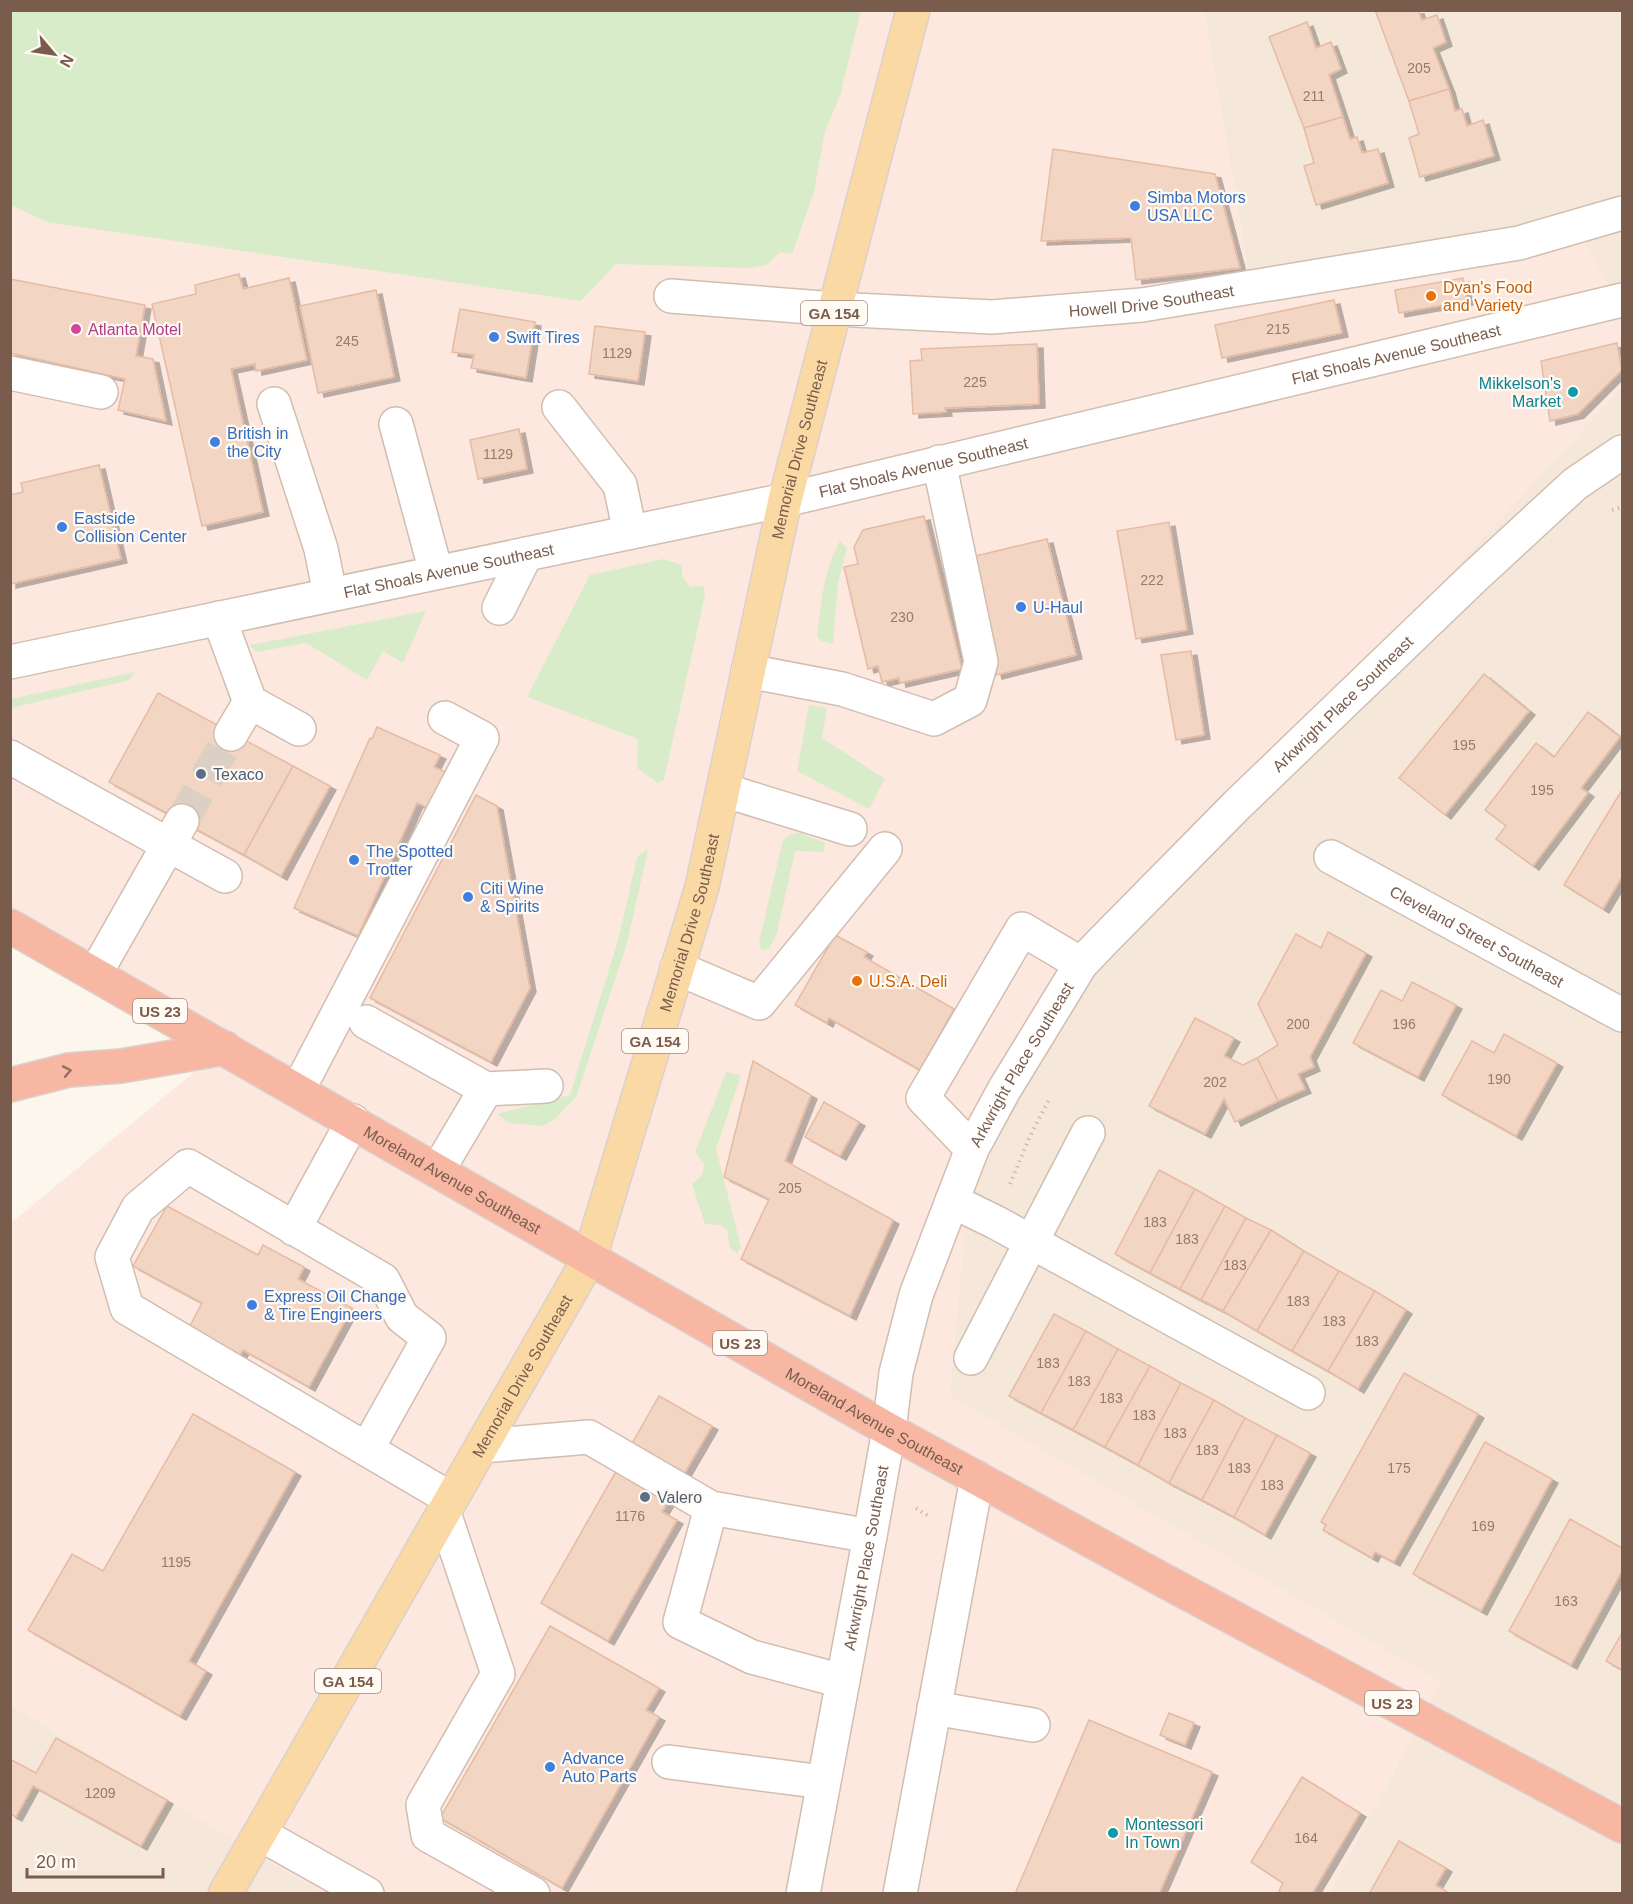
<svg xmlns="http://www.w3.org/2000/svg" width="1633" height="1904" viewBox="0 0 1633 1904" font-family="Arial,sans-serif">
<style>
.residential{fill:#f5e8da}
.commercial{fill:#fde8e0}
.green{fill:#d8ecc9}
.building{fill:#f3d5c3;stroke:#e6bba3;stroke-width:1.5;filter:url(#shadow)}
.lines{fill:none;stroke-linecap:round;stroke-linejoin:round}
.minor-tunnel{stroke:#dcd0c4;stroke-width:33;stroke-dasharray:33 16;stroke-linecap:butt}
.minor-casing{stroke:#d1beb0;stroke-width:36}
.major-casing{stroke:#dad1cd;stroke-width:36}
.highway-casing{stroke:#dad1cd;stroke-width:36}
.path{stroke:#d9b8a5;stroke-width:4;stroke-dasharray:1.5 4.5;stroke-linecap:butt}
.minor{stroke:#fff;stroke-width:33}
.major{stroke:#fbd9a5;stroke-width:33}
.highway{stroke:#f7b7a3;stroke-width:33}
.oneway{stroke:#936e5e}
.shop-dot{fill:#3f7fe0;stroke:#fffaf3;stroke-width:2}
.food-dot{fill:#e8710a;stroke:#fffaf3;stroke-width:2}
.hotel-dot{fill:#d1479c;stroke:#fffaf3;stroke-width:2}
.culture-dot{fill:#0f9aa8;stroke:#fffaf3;stroke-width:2}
.service-dot{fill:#5c6f8a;stroke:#fffaf3;stroke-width:2}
.labels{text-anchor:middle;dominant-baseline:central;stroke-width:4.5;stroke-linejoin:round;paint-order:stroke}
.number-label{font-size:14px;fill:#987a6a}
.shield{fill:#fffaf3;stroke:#a28b7f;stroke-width:1.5}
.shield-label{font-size:15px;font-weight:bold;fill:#7a5c4d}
.shop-label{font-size:16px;fill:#366cbe;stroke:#fffaf3;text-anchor:start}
.food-label{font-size:16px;fill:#c56008;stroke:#fffaf3;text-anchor:start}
.street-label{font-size:16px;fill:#7a5c4d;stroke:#fffaf3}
.hotel-label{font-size:16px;fill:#b23c85;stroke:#fffaf3;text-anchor:start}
.culture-label{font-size:16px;fill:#0d838f;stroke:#fffaf3;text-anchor:end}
.service-label{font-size:16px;fill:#4e5e75;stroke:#fffaf3;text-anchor:start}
</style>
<defs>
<filter id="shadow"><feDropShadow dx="6" dy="4" stdDeviation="0" flood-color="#0004"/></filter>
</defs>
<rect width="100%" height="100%" fill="#fdf6ec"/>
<g class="residential">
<polygon points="1204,11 1622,11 1622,311 1251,288"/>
<polygon points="1622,386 1622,1893 1330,1893 1440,1682 949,1396 972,1149 1081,964 1237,805"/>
<polygon points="11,1705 322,1893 11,1893"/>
</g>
<polygon class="commercial" points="11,11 1204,11 1251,287 1576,226 1622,311 1622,386 1237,805 1103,941 972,1149 950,1396 1440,1682 1330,1893 322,1893 11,1705 11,1223 210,1059 11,942"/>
<g class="green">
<polygon points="11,10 861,10 861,11 840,96 825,131 814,192 792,254 780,252 767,265 751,268 616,264 581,301 47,222 11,205"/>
<path d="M840 541 847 548 838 583 833 644 821 641 817 637C821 604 823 571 840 541Z"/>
<polygon points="663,559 682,565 682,576 690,587 704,586 705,595 664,780 658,783 637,768 638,739 527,697 590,575"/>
<polygon points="426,611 403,663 383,651 367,680 306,643 256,652 250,645"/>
<polygon points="135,672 130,680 11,708 11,699"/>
<polygon points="809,705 827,708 822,738 885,779 869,809 797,771"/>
<polygon points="800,833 825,843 824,852 795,851 777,933 769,949 761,950 759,942 783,840 791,834"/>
<polygon points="646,849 648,851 626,947 576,1097 555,1119 543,1126 509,1123 497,1114 570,1095 618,940 637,858"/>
<polygon points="726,1072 741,1075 716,1149 741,1247 737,1253 730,1248 727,1230 721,1225 705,1224 692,1184 703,1174 704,1164 695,1152"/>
</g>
<g class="building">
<polygon points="1375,10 1418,10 1422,20 1437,15 1446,42 1433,48 1449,89 1409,101"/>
<polygon points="1307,22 1316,48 1331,42 1341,69 1329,75 1343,117 1304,128 1269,37"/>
<polygon points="1449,89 1455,111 1462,109 1467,126 1483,120 1494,156 1420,177 1409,138 1419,134 1409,101"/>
<polygon points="1343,117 1350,139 1357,137 1362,153 1378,149 1388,183 1316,205 1304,166 1314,163 1304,128"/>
<polygon points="1053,149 1215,174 1240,268 1136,280 1131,238 1041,241"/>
<polygon points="239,274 243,289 289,278 307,360 256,371 255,364 231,369 263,512 202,526 152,304 196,294 195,285"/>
<polygon points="1463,278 1467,301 1399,313 1395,290"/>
<polygon points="10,279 145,305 136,356 153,359 166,421 118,410 125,379 10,353"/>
<polygon points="376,290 394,377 318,393 300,306"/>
<polygon points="1334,300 1342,333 1222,358 1215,325"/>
<polygon points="460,309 535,322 526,378 471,368 474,355 452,352"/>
<polygon points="595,326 645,332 638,381 589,374"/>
<polygon points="1617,343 1622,370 1578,414 1550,421 1541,361"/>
<polygon points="1037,344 1039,404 945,408 946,412 913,414 910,361 922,360 921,349"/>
<polygon points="519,429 527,469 478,479 470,440"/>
<polygon points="99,465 121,559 10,584 10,495 23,492 21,483"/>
<polygon points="924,516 962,669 900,683 899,678 882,682 878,666 868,669 844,567 858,564 854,547 863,530"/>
<polygon points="1169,522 1187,630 1136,639 1117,531"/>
<polygon points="1047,539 1076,655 996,675 967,558"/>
<polygon points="1191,651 1204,735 1176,740 1161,655"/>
<polygon points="1484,674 1529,711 1445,815 1399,778"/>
<polygon points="158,693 293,766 244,855 109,782"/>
<polygon points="1588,712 1620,737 1581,788 1588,793 1533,866 1496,839 1506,826 1485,810 1536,743 1554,757"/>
<polygon points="377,727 440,755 434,767 452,775 436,811 417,803 358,936 294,908 370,738 372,739"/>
<polygon points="293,766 330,786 281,876 244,855"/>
<polygon points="1622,790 1622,877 1603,909 1564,885"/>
<polygon points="476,795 497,806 530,988 491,1062 370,998"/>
<polygon points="1328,932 1366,953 1310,1057 1314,1067 1298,1074 1305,1089 1278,1101 1257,1058 1278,1045 1258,1004 1296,934 1321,948"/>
<polygon points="835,935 867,952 864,957 954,1009 920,1070 829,1018 827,1023 795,1005"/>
<polygon points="1412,982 1456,1005 1418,1077 1353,1043 1381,990 1402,1001"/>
<polygon points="1195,1018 1234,1038 1224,1056 1243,1065 1257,1058 1278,1101 1235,1122 1224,1099 1205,1134 1149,1106"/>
<polygon points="1504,1034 1557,1063 1516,1136 1442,1095 1472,1041 1494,1053"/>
<polygon points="753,1061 811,1095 785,1161 893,1220 850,1316 741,1259 769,1199 724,1177"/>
<polygon points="824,1102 859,1122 840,1156 805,1137"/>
<polygon points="1159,1170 1195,1189 1150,1273 1115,1254"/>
<polygon points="1195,1189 1225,1206 1180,1289 1150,1273"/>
<polygon points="167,1206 258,1255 263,1245 304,1267 298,1279 352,1308 309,1387 243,1350 236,1362 185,1335 202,1303 133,1266"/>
<polygon points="1225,1206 1246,1218 1201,1300 1180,1289"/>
<polygon points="1246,1218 1271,1230 1223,1311 1201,1300"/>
<polygon points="1271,1230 1304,1251 1257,1331 1223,1311"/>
<polygon points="1304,1251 1339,1271 1292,1351 1257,1331"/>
<polygon points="1339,1271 1375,1291 1328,1371 1292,1351"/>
<polygon points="1375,1291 1406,1310 1358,1389 1328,1371"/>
<polygon points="1054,1314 1086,1331 1041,1413 1009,1396"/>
<polygon points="1086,1331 1118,1349 1073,1430 1041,1413"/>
<polygon points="1118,1349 1150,1366 1105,1447 1073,1430"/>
<polygon points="1150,1366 1181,1383 1138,1465 1105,1447"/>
<polygon points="1404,1373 1478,1414 1394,1562 1375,1552 1372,1558 1323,1530 1326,1525 1321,1522"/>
<polygon points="1181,1383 1214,1400 1169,1483 1138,1465"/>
<polygon points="659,1396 712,1426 662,1512 677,1520 608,1641 541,1603"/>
<polygon points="1214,1400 1245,1418 1202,1500 1169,1483"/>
<polygon points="193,1414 295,1472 189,1661 206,1671 180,1716 28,1630 72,1554 103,1571"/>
<polygon points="1245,1418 1277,1435 1234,1517 1202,1500"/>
<polygon points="1277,1435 1310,1453 1265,1535 1234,1517"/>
<polygon points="1485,1442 1552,1479 1481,1611 1413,1574"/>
<polygon points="1570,1519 1622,1548 1622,1571 1571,1665 1509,1631"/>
<polygon points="550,1626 659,1688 646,1710 659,1717 562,1888 440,1818"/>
<polygon points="1622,1633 1622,1670 1606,1661"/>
<polygon points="1169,1713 1194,1723 1185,1745 1160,1735"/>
<polygon points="1089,1720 1212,1772 1159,1894 1015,1894"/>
<polygon points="56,1738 167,1800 141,1846 33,1786 16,1817 10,1814 10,1759 36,1773"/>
<polygon points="1302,1777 1360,1813 1312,1894 1283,1894 1279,1891 1283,1883 1251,1862"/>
<polygon points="1399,1841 1446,1868 1436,1885 1450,1894 1369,1894"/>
</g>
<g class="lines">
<polyline class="minor-tunnel" points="182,821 231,734"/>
<g class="minor-casing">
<g id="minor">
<path id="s1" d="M671 296 835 309 992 317 1142 305 1519 243 1622 213"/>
<polyline points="10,373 101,392"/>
<polyline points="274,404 321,549 330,594"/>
<polyline points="559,407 620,485 630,532"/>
<polyline points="396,424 436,572"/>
<polyline points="499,608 526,554"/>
<polyline points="219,618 250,702 299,729"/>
<path id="s2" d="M10 662 785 500 1622 300"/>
<polyline points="748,671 842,689 934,719 970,700 981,662 939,462"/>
<polyline points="231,734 250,702"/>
<polyline points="10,757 225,876"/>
<polyline points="723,790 850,829"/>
<path id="s3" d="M1331 857 1622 1015"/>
<polyline points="677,968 759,1003 885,849"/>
<polyline points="95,974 182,821"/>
<polyline points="366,1022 486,1089 546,1086"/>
<polyline points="298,1090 482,738 445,718"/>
<polyline points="972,1149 923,1098 1022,929 1081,964"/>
<polyline points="438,1170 486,1089"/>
<polyline points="952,1201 995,1222 1308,1393"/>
<polyline points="294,1229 353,1121"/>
<polyline points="971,1358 1088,1133"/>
<polyline points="482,1446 589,1437 711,1508 870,1536"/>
<polyline points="367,1449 429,1338 402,1317 383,1280 188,1166 138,1208 112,1257 127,1308 451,1499"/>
<polyline points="711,1508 680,1622 752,1657 842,1681"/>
<polyline points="444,1513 498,1674 423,1805 428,1835 533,1894"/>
<polyline points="934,1708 1033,1725"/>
<polyline points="669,1762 823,1782"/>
<polyline points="260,1834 367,1894"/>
<path id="s4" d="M803 1894 870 1536 889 1430 896 1373 916 1295 972 1149 1004 1090 1081 964 1103 941 1237 805 1472 579 1575 484 1622 452"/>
<polyline points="900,1894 977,1478"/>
</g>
</g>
<g class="major-casing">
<g id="major">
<path id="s5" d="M225 1894 590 1257 702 887 785 500 913 10"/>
</g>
</g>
<g class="highway-casing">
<g id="highway">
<path id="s6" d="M10 926 889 1430 1161 1579 1622 1826"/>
<polyline points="10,1085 69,1070 121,1066 225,1048"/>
</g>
</g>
<g class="path">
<polyline points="1612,510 1622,507"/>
<polyline points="1010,1184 1030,1136 1050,1098"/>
<polyline points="916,1508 930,1517"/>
</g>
<use href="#minor" class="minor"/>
<use href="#major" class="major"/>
<use href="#highway" class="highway"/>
</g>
<defs><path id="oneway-chevron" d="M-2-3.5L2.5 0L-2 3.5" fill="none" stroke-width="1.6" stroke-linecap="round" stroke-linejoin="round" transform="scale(1.5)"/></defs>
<use class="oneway" href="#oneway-chevron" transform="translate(67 1071) rotate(-11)"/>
<g class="shop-dot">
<circle cx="1135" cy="206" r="6"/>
<circle cx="494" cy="337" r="6"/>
<circle cx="215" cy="442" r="6"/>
<circle cx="62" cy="527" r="6"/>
<circle cx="1021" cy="607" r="6"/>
<circle cx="354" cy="860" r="6"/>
<circle cx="468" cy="897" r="6"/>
<circle cx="252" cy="1305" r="6"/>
<circle cx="550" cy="1767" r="6"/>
</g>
<g class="food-dot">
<circle cx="1431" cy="296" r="6"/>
<circle cx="857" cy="981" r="6"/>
</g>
<circle class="hotel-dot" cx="76" cy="329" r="6"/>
<g class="culture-dot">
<circle cx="1573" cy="392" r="6"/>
<circle cx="1113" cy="1833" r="6"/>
</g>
<g class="service-dot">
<circle cx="201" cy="774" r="6"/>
<circle cx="645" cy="1497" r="6"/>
</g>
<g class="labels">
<g class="number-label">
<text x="1419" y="68">205</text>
<text x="1314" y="96">211</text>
<text x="1278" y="329">215</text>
<text x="347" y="341">245</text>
<text x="617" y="353">1129</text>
<text x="975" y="382">225</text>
<text x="498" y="454">1129</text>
<text x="1152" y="580">222</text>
<text x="902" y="617">230</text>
<text x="1464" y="745">195</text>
<text x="1542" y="790">195</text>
<text x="1298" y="1024">200</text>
<text x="1404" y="1024">196</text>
<text x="1499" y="1079">190</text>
<text x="1215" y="1082">202</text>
<text x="790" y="1188">205</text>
<text x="1155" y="1222">183</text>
<text x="1187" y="1239">183</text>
<text x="1235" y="1265">183</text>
<text x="1298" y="1301">183</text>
<text x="1334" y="1321">183</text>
<text x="1367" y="1341">183</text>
<text x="1048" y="1363">183</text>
<text x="1079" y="1381">183</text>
<text x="1111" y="1398">183</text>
<text x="1144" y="1415">183</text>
<text x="1175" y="1433">183</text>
<text x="1207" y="1450">183</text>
<text x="1239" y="1468">183</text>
<text x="1399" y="1468">175</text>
<text x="1272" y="1485">183</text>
<text x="630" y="1516">1176</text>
<text x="1483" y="1526">169</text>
<text x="176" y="1562">1195</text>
<text x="1566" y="1601">163</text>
<text x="100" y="1793">1209</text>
<text x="1306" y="1838">164</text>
</g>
<g class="shield">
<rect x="801" y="301" width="66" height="24" rx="4.5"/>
<rect x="133" y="999" width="54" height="24" rx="4.5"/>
<rect x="622" y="1029" width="66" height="24" rx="4.5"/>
<rect x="713" y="1331" width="54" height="24" rx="4.5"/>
<rect x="315" y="1669" width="66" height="24" rx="4.5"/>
<rect x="1365" y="1691" width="54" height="24" rx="4.5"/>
</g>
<g class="shield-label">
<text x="834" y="313">GA 154</text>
<text x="160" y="1011">US 23</text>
<text x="655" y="1041">GA 154</text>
<text x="740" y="1343">US 23</text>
<text x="348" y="1681">GA 154</text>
<text x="1392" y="1703">US 23</text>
</g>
<g class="shop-label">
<text x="1147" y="197">Simba Motors<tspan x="1147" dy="18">USA LLC</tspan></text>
<text x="506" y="337">Swift Tires</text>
<text x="227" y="433">British in<tspan x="227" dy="18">the City</tspan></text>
<text x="74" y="518">Eastside<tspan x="74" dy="18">Collision Center</tspan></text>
<text x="1033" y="607">U-Haul</text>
<text x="366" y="851">The Spotted<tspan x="366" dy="18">Trotter</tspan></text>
<text x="480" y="888">Citi Wine<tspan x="480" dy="18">&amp; Spirits</tspan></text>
<text x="264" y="1296">Express Oil Change<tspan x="264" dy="18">&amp; Tire Engineers</tspan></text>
<text x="562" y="1758">Advance<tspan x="562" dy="18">Auto Parts</tspan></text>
</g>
<g class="food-label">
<text x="1443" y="287">Dyan's Food<tspan x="1443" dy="18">and Variety</tspan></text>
<text x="869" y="981">U.S.A. Deli</text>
</g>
<g class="street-label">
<text stroke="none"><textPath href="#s1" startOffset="482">Howell Drive Southeast</textPath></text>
<text stroke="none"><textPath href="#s2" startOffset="1420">Flat Shoals Avenue Southeast</textPath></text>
<text stroke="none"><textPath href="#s5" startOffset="1569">Memorial Drive Southeast</textPath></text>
<text stroke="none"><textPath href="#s2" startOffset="934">Flat Shoals Avenue Southeast</textPath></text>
<text stroke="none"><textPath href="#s2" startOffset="448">Flat Shoals Avenue Southeast</textPath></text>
<text stroke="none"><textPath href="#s4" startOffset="1350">Arkwright Place Southeast</textPath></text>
<text stroke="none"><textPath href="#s5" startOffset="1083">Memorial Drive Southeast</textPath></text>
<text stroke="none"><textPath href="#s3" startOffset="166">Cleveland Street Southeast</textPath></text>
<text stroke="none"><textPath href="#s4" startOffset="864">Arkwright Place Southeast</textPath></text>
<text stroke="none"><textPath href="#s6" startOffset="510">Moreland Avenue Southeast</textPath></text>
<text stroke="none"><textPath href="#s5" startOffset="597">Memorial Drive Southeast</textPath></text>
<text stroke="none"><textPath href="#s6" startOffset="996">Moreland Avenue Southeast</textPath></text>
<text stroke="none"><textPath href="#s4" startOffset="342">Arkwright Place Southeast</textPath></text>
</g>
<g class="hotel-label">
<text x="88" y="329">Atlanta Motel</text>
</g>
<g class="culture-label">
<text x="1561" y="383">Mikkelson's<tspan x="1561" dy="18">Market</tspan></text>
<text x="1125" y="1824" text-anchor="start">Montessori<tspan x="1125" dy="18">In Town</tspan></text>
</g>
<g class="service-label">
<text x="213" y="774">Texaco</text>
<text x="657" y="1497">Valero</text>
</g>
</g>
<rect width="1633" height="1904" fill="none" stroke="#7a5c4d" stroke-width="24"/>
<g transform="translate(54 54) rotate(119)" stroke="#fffaf3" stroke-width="4.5" paint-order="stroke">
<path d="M0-4.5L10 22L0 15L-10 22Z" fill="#7a5c4d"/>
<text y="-9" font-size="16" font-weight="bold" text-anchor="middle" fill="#7a5c4d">N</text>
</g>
<path d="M27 1868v9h136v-9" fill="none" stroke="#7a5c4d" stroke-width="3"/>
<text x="36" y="1868" font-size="18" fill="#7a5c4d" stroke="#fffaf3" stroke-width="4.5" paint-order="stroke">20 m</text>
</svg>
